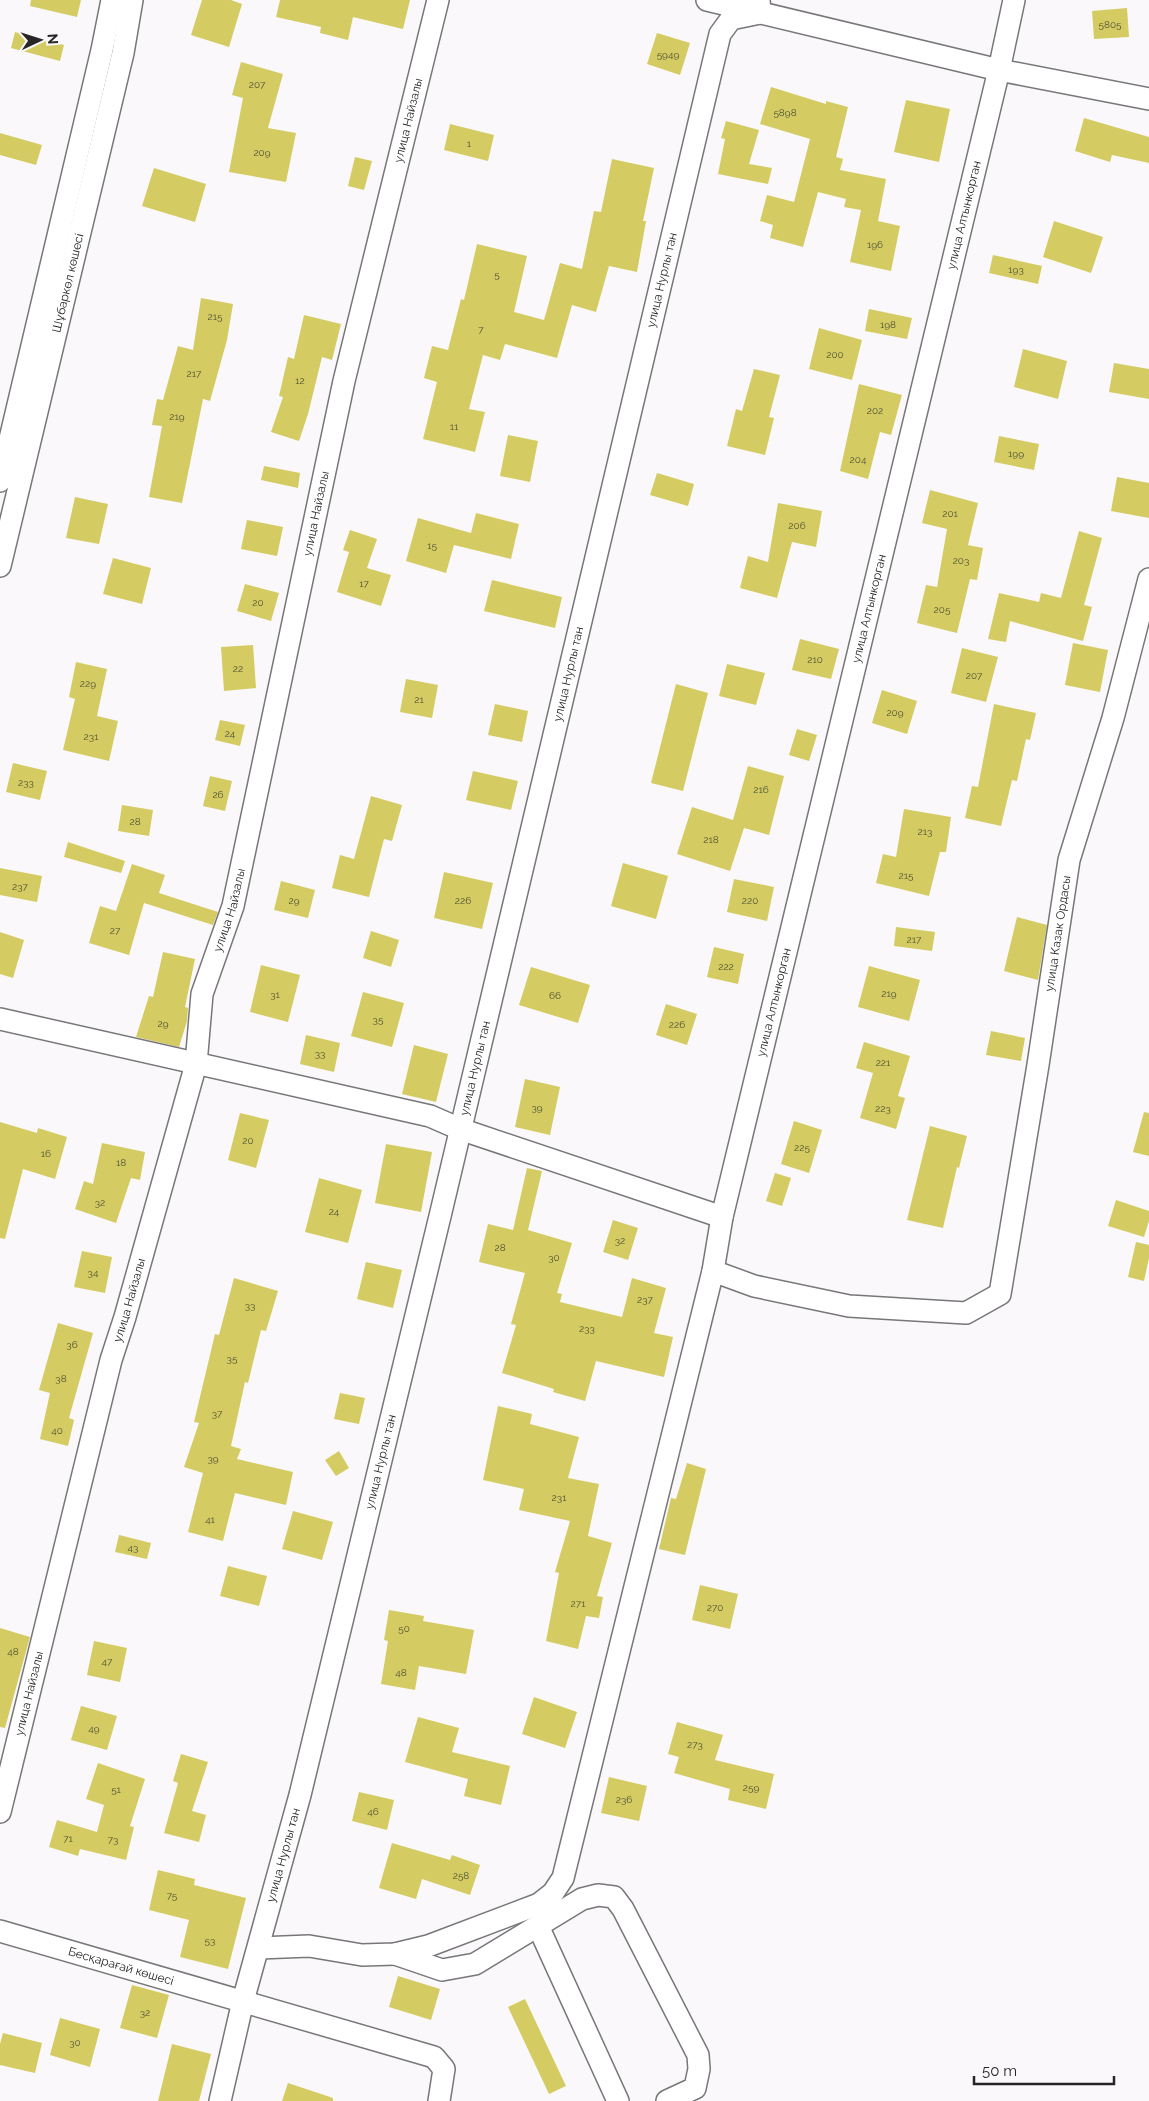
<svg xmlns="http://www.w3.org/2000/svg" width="1149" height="2101" viewBox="0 0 1149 2101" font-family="Raleway,sans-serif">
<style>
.building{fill:#d4cc62}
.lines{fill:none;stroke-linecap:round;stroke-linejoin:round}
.minor-casing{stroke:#777678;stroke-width:24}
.minor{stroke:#fff;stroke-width:21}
.labels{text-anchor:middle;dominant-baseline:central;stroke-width:4;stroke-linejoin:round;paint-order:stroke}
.number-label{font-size:10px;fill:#525036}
.street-label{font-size:12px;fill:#262627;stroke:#faf8fb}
</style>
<rect width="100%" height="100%" fill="#faf8fb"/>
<g class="building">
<polygon points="31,0 81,0 77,17 30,6"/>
<polygon points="202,0 231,0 242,4 229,47 191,35"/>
<polygon points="280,0 410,0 403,29 353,17 348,40 320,33 321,27 276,17"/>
<polygon points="1127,8 1129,37 1094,39 1092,11"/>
<polygon points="15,32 64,45 60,61 11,48"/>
<polygon points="657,33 690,43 680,75 647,64"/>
<polygon points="241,62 283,74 268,128 296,133 286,182 229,172 243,98 232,95"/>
<polygon points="771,87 826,104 826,101 848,107 836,157 843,159 840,170 886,179 878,221 900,226 891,271 850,262 861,210 844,207 846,199 818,192 803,247 770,238 773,225 760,221 767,195 794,202 810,139 760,124"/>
<polygon points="906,100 950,109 939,162 894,152"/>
<polygon points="1084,118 1149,137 1149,163 1112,155 1110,162 1075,151"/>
<polygon points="726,121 759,130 749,164 772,168 768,184 718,174 725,139 721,138"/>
<polygon points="450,124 494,135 488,161 444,150"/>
<polygon points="0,133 42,145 36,165 0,155"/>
<polygon points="355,157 372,161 364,190 348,186"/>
<polygon points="612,159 654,168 643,221 646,221 637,272 609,266 596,312 572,305 557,358 505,344 500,360 483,355 469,409 485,412 475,452 423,439 437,382 424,378 432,346 448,350 461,299 464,300 477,244 527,256 514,312 544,320 560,263 582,269 594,211 601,212"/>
<polygon points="154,168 206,184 195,222 142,206"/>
<polygon points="1054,221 1103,237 1091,273 1043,257"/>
<polygon points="993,255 1042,266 1038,284 989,273"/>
<polygon points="201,298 233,304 227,340 210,401 203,399 182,503 149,497 162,426 152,425 157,399 163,400 178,346 193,350"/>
<polygon points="869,309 912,318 907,339 865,331"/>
<polygon points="304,315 341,324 332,360 322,357 308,414 299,441 271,432 283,397 279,396 288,357 294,359"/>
<polygon points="819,328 862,340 852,380 809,369"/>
<polygon points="1023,349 1067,361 1058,399 1014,387"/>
<polygon points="1114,363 1149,369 1149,399 1109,392"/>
<polygon points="754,369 780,375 769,417 774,418 765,455 727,446 736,409 742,411"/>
<polygon points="859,384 902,395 891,435 880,432 868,479 840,471"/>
<polygon points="508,435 538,441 530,482 500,476"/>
<polygon points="999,436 1039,444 1034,470 994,462"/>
<polygon points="264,466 300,473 298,488 261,480"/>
<polygon points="657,473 694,484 688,506 650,495"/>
<polygon points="1117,477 1149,483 1149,518 1111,511"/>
<polygon points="930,490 978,503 968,545 983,548 977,580 970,579 957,633 917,623 926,585 937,587 947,529 922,523"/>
<polygon points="75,497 108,504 99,544 66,538"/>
<polygon points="778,503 822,511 816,547 792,542 777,598 740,588 748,556 768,562"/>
<polygon points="476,513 519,524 511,559 454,545 446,573 406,561 418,518 471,533"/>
<polygon points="247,520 283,527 277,556 241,549"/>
<polygon points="350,530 377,539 367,568 391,575 381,606 337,592 349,552 343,550"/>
<polygon points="1079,531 1102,538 1084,605 1092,607 1083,641 1010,621 1006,642 988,639 999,593 1039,602 1041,593 1061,598"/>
<polygon points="113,558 151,568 142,604 103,594"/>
<polygon points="492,580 562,597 555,628 484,611"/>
<polygon points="245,584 279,593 271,621 237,611"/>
<polygon points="800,639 839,649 831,679 792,670"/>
<polygon points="1073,643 1108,650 1100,692 1065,685"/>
<polygon points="253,645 256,688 224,691 221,647"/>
<polygon points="962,648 998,657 986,702 951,693"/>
<polygon points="76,662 107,669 97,716 118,721 109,761 63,750 75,699 69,697"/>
<polygon points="727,664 765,673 756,705 719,696"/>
<polygon points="406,679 438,685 432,718 400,712"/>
<polygon points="676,684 708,693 683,791 651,783"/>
<polygon points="882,690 917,701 907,734 872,723"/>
<polygon points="495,704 528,711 522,742 488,735"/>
<polygon points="994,704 1036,713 1030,740 1026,739 1017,781 1012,780 1001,826 965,818 972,786 978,787"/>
<polygon points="220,720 245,725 240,746 215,740"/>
<polygon points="797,729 817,735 809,761 789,755"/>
<polygon points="13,763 47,771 40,800 6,792"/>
<polygon points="748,766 784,776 769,835 744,828 730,871 677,854 692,807 733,820"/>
<polygon points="473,771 518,781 511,810 466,800"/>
<polygon points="210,776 232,781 225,811 203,806"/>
<polygon points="371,796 402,805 392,841 384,839 369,897 332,888 340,855 354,859"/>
<polygon points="122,805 153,810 149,836 118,831"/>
<polygon points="904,809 951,817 946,852 940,852 929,896 876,883 883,854 896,857"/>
<polygon points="68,842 125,861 121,873 64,857"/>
<polygon points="623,863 668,876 656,919 611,906"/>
<polygon points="132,864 165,875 159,893 218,912 213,925 144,903 129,955 89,943 100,906 116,911"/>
<polygon points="0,868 42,876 37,902 0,895"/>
<polygon points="444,872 493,883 482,929 434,918"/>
<polygon points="734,879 774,887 767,921 727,912"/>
<polygon points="281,881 315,890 308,918 274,910"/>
<polygon points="1017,917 1047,925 1038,980 1004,971"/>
<polygon points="896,927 935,932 932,951 894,946"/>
<polygon points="371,931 399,940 391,967 363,958"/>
<polygon points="0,932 24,940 13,978 0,974"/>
<polygon points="714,947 744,954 738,984 707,977"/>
<polygon points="163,952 195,959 185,1007 188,1008 187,1021 179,1047 136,1037 149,996 153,997"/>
<polygon points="261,965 300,975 288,1022 250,1012"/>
<polygon points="869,966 920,980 909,1021 858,1007"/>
<polygon points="531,967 590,985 578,1023 519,1005"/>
<polygon points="363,992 404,1003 392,1047 351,1036"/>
<polygon points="666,1004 697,1014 687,1045 656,1035"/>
<polygon points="991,1031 1025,1038 1021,1061 986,1055"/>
<polygon points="306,1035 340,1043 334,1072 300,1064"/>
<polygon points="864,1042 910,1056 898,1096 905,1098 896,1129 860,1118 873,1073 856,1068"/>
<polygon points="414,1045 448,1054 436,1102 402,1094"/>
<polygon points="525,1079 560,1087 550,1135 515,1127"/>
<polygon points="1144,1112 1149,1113 1149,1156 1133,1152"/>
<polygon points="240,1113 269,1120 256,1168 228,1160"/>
<polygon points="794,1121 822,1130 809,1173 781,1164"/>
<polygon points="0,1122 37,1133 38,1128 67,1137 55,1179 23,1169 5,1239 0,1238"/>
<polygon points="930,1126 967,1136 959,1168 957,1167 943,1228 907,1220"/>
<polygon points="102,1143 145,1152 140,1180 131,1178 116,1223 75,1209 84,1181 93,1184"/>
<polygon points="386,1144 432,1152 421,1212 375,1203"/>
<polygon points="527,1168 542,1171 528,1230 572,1243 557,1293 562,1294 560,1302 622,1317 632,1278 666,1288 654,1333 673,1337 664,1377 596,1361 585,1401 553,1392 554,1389 502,1373 516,1325 511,1324 525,1273 479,1262 488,1224 513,1230"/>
<polygon points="775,1173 791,1178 782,1206 766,1201"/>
<polygon points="319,1178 362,1190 348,1243 305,1232"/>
<polygon points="1116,1200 1149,1211 1149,1221 1144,1237 1108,1226"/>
<polygon points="613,1220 638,1228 628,1260 603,1252"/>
<polygon points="1136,1242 1149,1245 1149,1258 1144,1281 1128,1277"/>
<polygon points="82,1251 112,1257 105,1293 74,1287"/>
<polygon points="366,1262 402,1270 393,1308 357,1299"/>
<polygon points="234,1278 278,1291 266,1331 261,1330 248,1383 245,1382 231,1446 241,1449 237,1459 293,1472 286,1505 235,1493 223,1541 188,1532 203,1473 184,1467 199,1423 194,1422 215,1334 219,1335"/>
<polygon points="58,1323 93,1333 69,1418 74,1420 68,1446 40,1439 50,1393 39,1390"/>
<polygon points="340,1393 365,1398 359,1424 334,1419"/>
<polygon points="498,1406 532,1414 530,1424 579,1437 568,1478 599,1484 588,1536 612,1543 597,1596 603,1597 599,1618 586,1616 578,1649 546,1641 559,1573 555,1572 570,1521 519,1510 524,1489 483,1480"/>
<polygon points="339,1451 349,1468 336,1476 325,1460"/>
<polygon points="687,1463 706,1469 685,1555 659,1549 671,1498 676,1499"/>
<polygon points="293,1511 333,1522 322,1560 282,1549"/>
<polygon points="119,1535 151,1543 147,1559 115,1552"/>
<polygon points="228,1566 267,1576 259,1606 220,1596"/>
<polygon points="700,1585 738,1594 730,1629 692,1620"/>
<polygon points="389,1610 424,1616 423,1621 474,1630 466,1674 419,1666 415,1690 381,1684 388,1641 384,1640"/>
<polygon points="0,1628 30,1637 5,1728 0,1727"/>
<polygon points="94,1641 127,1648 120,1682 87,1675"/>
<polygon points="534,1697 577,1712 565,1748 522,1734"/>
<polygon points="81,1706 117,1716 107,1750 71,1740"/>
<polygon points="418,1717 459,1728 452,1752 510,1766 501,1805 464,1796 468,1779 405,1762"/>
<polygon points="677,1722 723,1735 715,1760 774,1774 766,1809 728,1800 730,1789 674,1773 679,1757 668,1754"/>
<polygon points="181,1754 208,1762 192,1811 206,1815 199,1842 164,1833 178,1783 173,1781"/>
<polygon points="98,1763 145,1779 130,1826 134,1827 126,1860 80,1849 78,1856 49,1847 57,1820 97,1832 104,1805 86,1799"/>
<polygon points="609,1777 647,1786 639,1821 601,1813"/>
<polygon points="359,1792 394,1800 387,1830 352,1821"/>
<polygon points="392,1843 450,1860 452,1855 480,1865 470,1895 422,1879 416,1899 379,1888"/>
<polygon points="158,1870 195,1879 194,1885 246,1898 228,1969 180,1957 189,1920 149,1910"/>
<polygon points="398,1976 440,1989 431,2020 389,2007"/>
<polygon points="132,1985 169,1995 157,2038 120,2028"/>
<polygon points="525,1999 566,2086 549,2094 508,2007"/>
<polygon points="60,2018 100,2029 90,2067 50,2055"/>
<polygon points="3,2033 42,2043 35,2073 0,2065 0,2044"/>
<polygon points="172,2044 211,2054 199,2101 158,2101"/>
<polygon points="288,2083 333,2098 333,2101 282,2101"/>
</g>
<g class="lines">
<g class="minor-casing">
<g id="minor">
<polyline points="707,0 999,70 1149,99"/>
<polyline points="0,481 102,50 112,0"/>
<path id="s1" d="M0 566 123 53 132 0"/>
<polyline points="0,1019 430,1116 460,1129 722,1217"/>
<path id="s2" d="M713 1271 754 1286 849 1306 966 1313 1000 1294 1038 1065 1069 860 1113 718 1149 579"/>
<path id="s3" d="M0 1812 111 1360 125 1317 196 1064 202 994 233 906 344 381 438 0"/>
<polyline points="538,1926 618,2101"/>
<path id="s4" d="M0 1931 434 2057 444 2069 439 2101"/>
<path id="s5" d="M259 1948 309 1946 362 1955 395 1954 428 1946 539 1904 553 1893 563 1878 713 1271 722 1217 999 70 1014 0"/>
<polyline points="395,1954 442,1970 475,1964 582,1899 598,1895 614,1897 623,1909 698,2055 699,2069 695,2088 667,2101"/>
<path id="s6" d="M220 2101 243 2001 300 1795 441 1212 720 34 731 19 760 13 759 0"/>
</g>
</g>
<use href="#minor" class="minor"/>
</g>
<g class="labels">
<g class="number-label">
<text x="1110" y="24">5805</text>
<text x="668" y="54">5949</text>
<text x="257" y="84">207</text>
<text x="785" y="112">5898</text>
<text x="469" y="143">1</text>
<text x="262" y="152">209</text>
<text x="875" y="244">196</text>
<text x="1016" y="269">193</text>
<text x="497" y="274">5</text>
<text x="215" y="316">215</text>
<text x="888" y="324">198</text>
<text x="481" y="329">7</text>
<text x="835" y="354">200</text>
<text x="194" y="373">217</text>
<text x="300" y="380">12</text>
<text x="875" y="410">202</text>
<text x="177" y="416">219</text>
<text x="454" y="426">11</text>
<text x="1016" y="453">199</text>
<text x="858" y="459">204</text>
<text x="950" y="513">201</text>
<text x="797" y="525">206</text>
<text x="432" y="545">15</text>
<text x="961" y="560">203</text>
<text x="364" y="583">17</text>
<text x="258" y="602">20</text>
<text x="942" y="609">205</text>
<text x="815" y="659">210</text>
<text x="238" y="668">22</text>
<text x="974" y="675">207</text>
<text x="88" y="683">229</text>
<text x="419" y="699">21</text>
<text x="895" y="712">209</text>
<text x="230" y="733">24</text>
<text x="91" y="736">231</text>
<text x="26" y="782">233</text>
<text x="761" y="789">216</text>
<text x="218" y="794">26</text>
<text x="135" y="821">28</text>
<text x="925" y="831">213</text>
<text x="711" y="839">218</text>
<text x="906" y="875">215</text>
<text x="20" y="886">237</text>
<text x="294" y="900">29</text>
<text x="463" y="900">226</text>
<text x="750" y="900">220</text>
<text x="115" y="930">27</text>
<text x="914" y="939">217</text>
<text x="726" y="966">222</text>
<text x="889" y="993">219</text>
<text x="275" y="994">31</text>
<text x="555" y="995">66</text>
<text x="378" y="1019">35</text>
<text x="163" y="1023">29</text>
<text x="677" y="1024">226</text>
<text x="320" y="1053">33</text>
<text x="883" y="1062">221</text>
<text x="537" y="1107">39</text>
<text x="883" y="1108">223</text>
<text x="248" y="1140">20</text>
<text x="802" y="1147">225</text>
<text x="46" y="1153">16</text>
<text x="121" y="1162">18</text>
<text x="100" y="1202">32</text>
<text x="334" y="1211">24</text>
<text x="620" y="1240">32</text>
<text x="500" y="1247">28</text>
<text x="554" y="1257">30</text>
<text x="93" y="1272">34</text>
<text x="645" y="1299">237</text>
<text x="250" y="1305">33</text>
<text x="587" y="1328">233</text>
<text x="72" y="1344">36</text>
<text x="232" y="1358">35</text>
<text x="61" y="1378">38</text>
<text x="217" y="1413">37</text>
<text x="57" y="1430">40</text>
<text x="213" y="1458">39</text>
<text x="559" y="1497">231</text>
<text x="210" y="1519">41</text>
<text x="133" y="1547">43</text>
<text x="578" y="1603">271</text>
<text x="715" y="1607">270</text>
<text x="404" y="1628">50</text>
<text x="13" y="1651">48</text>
<text x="107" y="1661">47</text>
<text x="401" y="1672">48</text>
<text x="94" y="1728">49</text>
<text x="695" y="1744">273</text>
<text x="751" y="1787">259</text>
<text x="116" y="1789">51</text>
<text x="624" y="1799">236</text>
<text x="373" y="1811">46</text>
<text x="68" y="1838">71</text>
<text x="113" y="1839">73</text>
<text x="461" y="1875">258</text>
<text x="172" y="1895">75</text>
<text x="210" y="1940">53</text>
<text x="145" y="2012">32</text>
<text x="75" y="2042">30</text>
</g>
<g class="street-label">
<text stroke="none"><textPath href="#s3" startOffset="1742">улица Найзалы</textPath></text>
<text stroke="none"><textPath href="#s5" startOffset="2036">улица Алтынкорган</textPath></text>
<text stroke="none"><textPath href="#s6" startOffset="1874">улица Нурлы тан</textPath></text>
<text stroke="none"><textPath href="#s1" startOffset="291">Шұбаркөл көшесі</textPath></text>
<text stroke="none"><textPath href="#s3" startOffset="1338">улица Найзалы</textPath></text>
<text stroke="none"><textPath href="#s5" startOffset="1631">улица Алтынкорган</textPath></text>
<text stroke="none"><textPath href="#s6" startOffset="1469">улица Нурлы тан</textPath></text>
<text stroke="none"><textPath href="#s3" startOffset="932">улица Найзалы</textPath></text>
<text stroke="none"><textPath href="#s2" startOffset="662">улица Казак Ордасы</textPath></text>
<text stroke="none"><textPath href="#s5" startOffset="1226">улица Алтынкорган</textPath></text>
<text stroke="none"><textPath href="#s6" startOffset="1064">улица Нурлы тан</textPath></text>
<text stroke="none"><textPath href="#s3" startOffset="528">улица Найзалы</textPath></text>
<text stroke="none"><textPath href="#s6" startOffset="659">улица Нурлы тан</textPath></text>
<text stroke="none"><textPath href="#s3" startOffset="122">улица Найзалы</textPath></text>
<text stroke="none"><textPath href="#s6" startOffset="254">улица Нурлы тан</textPath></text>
<text stroke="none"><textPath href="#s4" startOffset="126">Бесқарағай көшесі</textPath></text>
</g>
</g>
<g transform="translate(40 40) rotate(86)" stroke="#faf8fb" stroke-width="4" paint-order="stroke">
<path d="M0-4L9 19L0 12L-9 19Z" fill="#262627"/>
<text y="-8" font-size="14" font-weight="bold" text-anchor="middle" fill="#262627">N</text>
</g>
<path d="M974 2076v8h140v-8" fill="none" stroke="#262627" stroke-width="2.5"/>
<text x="982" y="2076" font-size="15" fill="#262627" stroke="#faf8fb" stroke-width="4" paint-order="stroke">50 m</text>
</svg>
